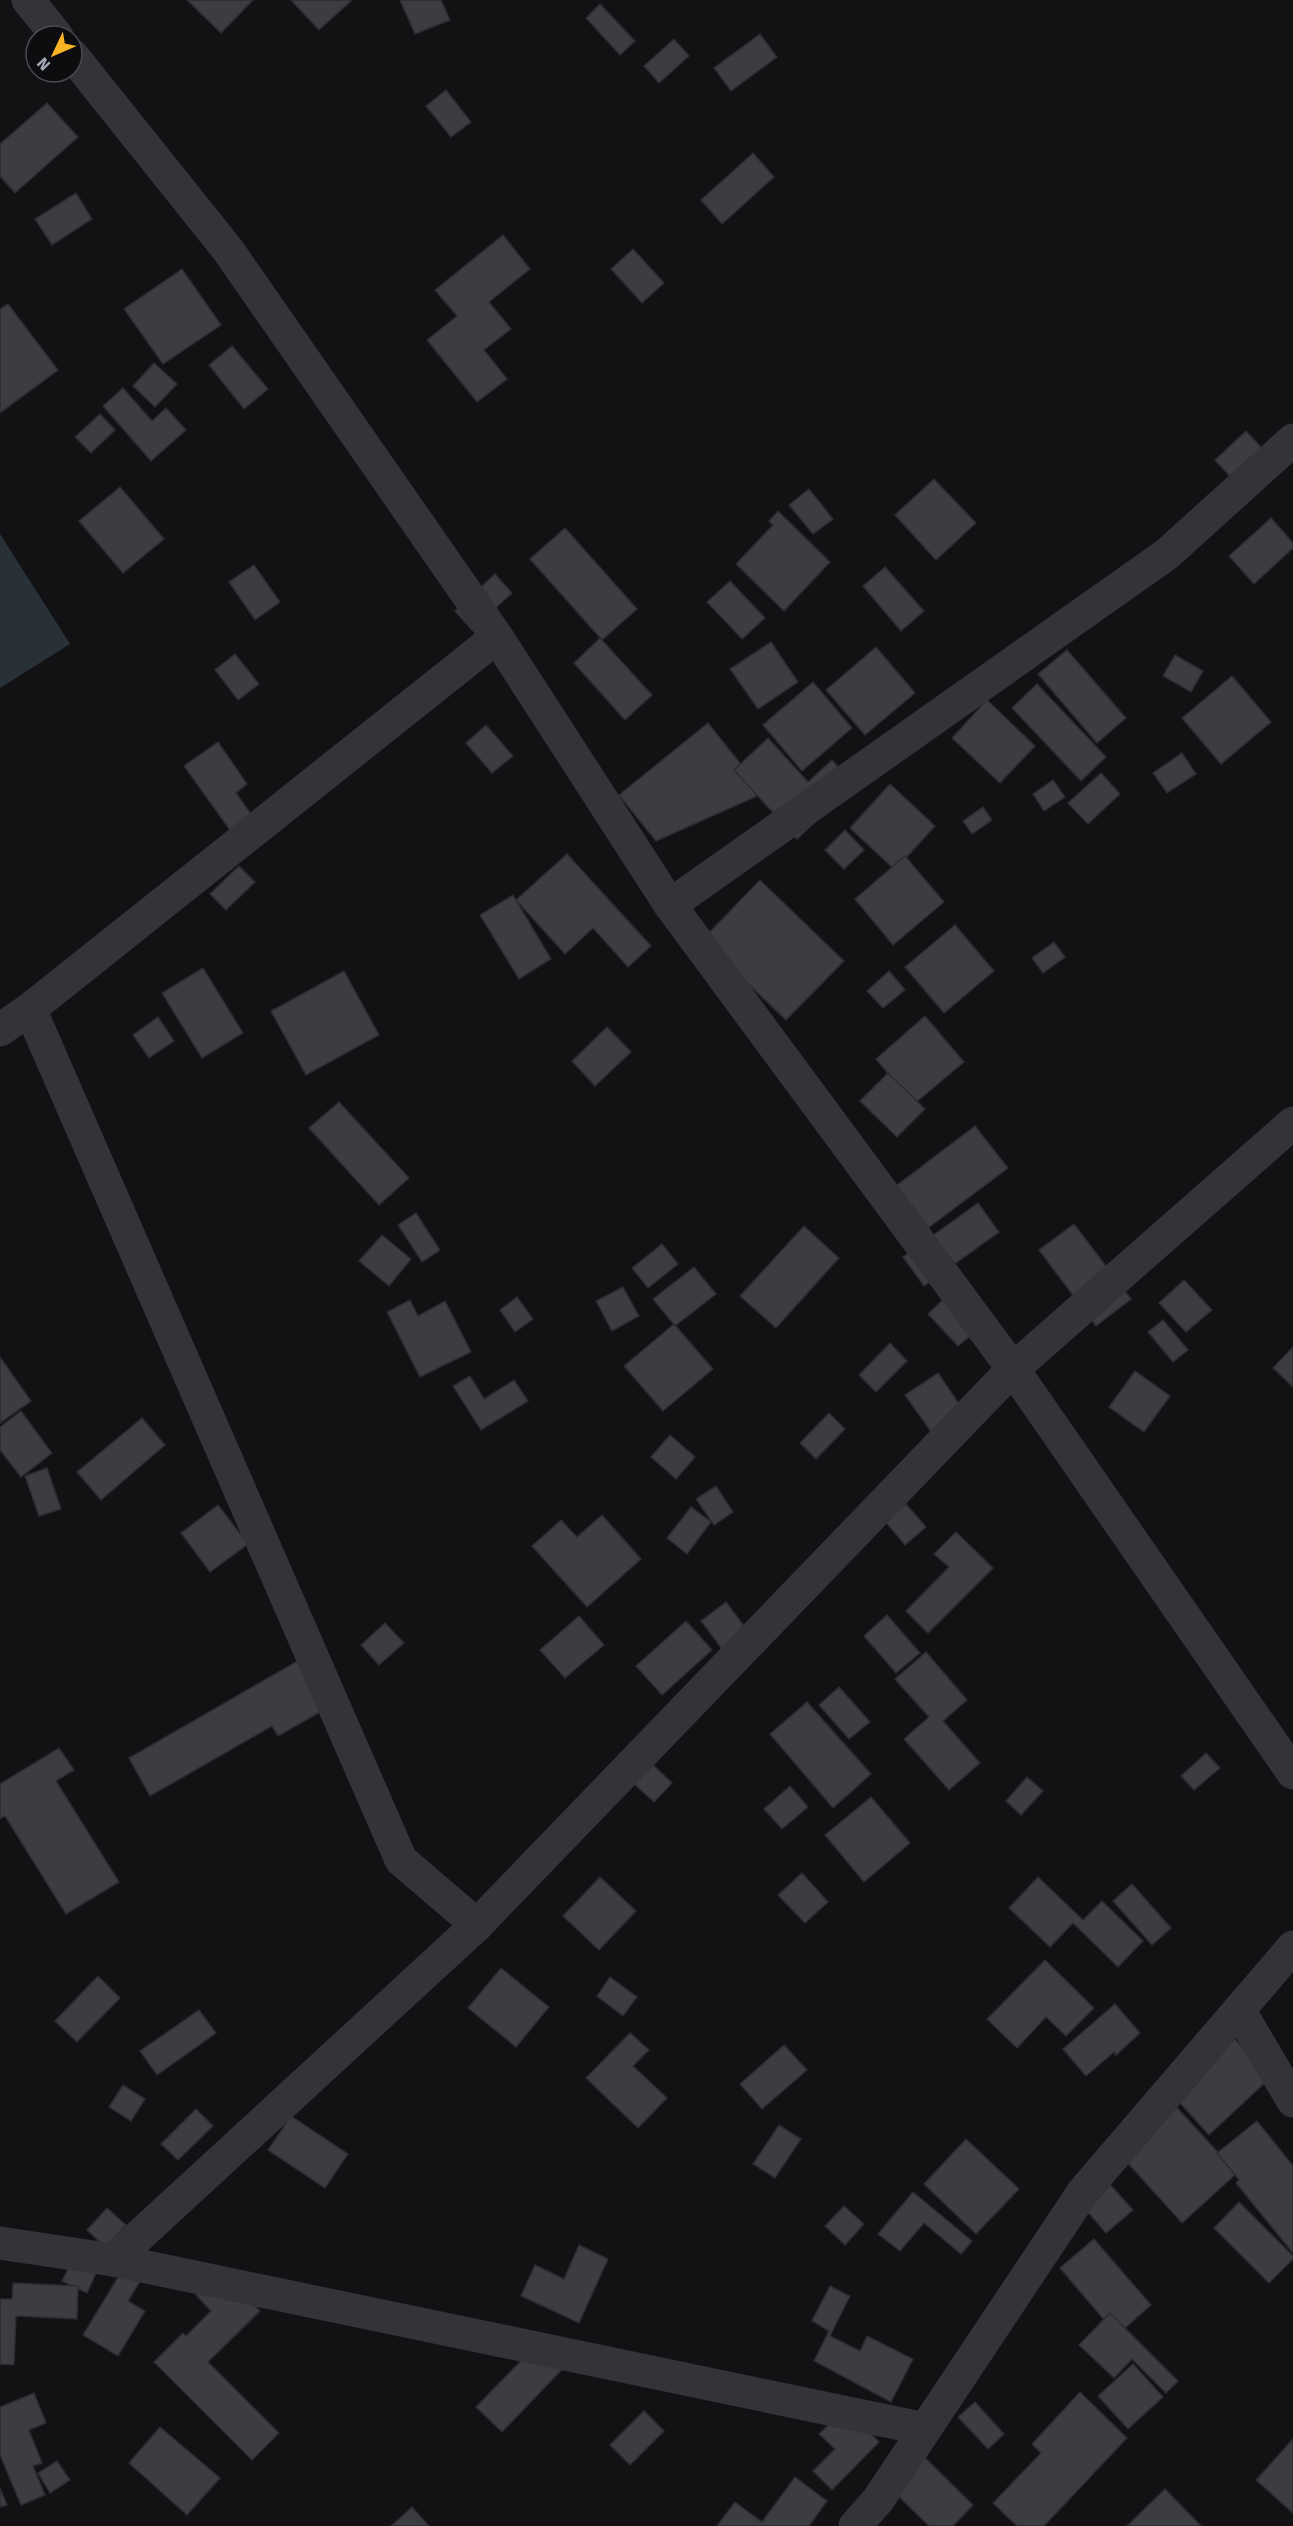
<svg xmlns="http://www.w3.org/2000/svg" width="1293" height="2526" viewBox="0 0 1293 2526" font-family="'Fira Sans',sans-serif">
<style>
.water{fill:#283138}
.building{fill:#3c3d41;stroke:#2c2c30;stroke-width:1.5}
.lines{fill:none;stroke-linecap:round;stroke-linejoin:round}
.minor{stroke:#333439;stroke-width:33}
</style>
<rect width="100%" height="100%" fill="#121214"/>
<polygon class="water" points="0,534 70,644 0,688"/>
<g class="building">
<polygon points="187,0 253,0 221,33"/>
<polygon points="291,0 352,0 319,30"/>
<polygon points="400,0 441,0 450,20 415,34"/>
<polygon points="600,4 635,41 620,55 586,18"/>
<polygon points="760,34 777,57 731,91 714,68"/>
<polygon points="674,39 689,56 659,83 644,66"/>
<polygon points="446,90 471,122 451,137 426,106"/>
<polygon points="47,103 78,137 15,193 0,176 0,144"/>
<polygon points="753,153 774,177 722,224 701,200"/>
<polygon points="76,193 92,219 52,245 35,219"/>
<polygon points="503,235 530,269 489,302 511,329 484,350 507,379 477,402 427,340 457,316 435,290"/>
<polygon points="633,249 664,283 642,303 611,269"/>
<polygon points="182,269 221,325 163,364 124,309"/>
<polygon points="8,304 58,370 0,413 0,309"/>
<polygon points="232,346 268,389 244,409 209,365"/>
<polygon points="154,363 177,384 155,407 133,386"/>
<polygon points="123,388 152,421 166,408 186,430 151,461 103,406"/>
<polygon points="100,414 115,430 91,453 75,437"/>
<polygon points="1246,431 1270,457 1239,486 1215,460"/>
<polygon points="934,479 976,523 936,560 895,515"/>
<polygon points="120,487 164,539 123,573 79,521"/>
<polygon points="809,489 833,519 813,534 789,505"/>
<polygon points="778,511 830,562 784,611 736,564 773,525 769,521"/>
<polygon points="1271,518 1293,543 1293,548 1254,584 1229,556"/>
<polygon points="565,528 637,609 602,640 530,559"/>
<polygon points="254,565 280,602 255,620 229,582"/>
<polygon points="885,567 924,611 901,631 863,586"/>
<polygon points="495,574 512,593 472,630 455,611"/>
<polygon points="730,581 765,618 742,639 707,602"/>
<polygon points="600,638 652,695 625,720 574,663"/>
<polygon points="771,642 798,682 758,709 730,669"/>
<polygon points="876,647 915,693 865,735 826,690"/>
<polygon points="1067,650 1126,718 1097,743 1038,674"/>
<polygon points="235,654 259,684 238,700 215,670"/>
<polygon points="1175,655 1203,671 1191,692 1163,676"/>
<polygon points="1232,676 1271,722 1221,764 1182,718"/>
<polygon points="813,682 852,728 802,771 763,725"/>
<polygon points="1037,684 1106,757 1081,781 1012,708"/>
<polygon points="987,700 1035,746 1000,783 952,738"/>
<polygon points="708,723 764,793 656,841 619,795"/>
<polygon points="486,725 513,756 492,773 466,743"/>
<polygon points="768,738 808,782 832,760 855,785 797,839 734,770"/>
<polygon points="218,742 247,784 236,793 266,835 245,851 184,766"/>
<polygon points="1182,753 1196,774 1167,793 1153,773"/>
<polygon points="1101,773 1120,794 1088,824 1068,803"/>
<polygon points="1053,780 1065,797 1044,811 1033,794"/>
<polygon points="890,784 935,826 895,870 850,828"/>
<polygon points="983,807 992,820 972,834 963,821"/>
<polygon points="845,830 864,850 844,869 825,850"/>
<polygon points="567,854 651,946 628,967 593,928 565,954 516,900"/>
<polygon points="905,856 944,902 893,945 855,899"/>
<polygon points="239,866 255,882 226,910 210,894"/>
<polygon points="760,880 844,961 786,1020 702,940"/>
<polygon points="513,895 551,959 519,979 480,915"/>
<polygon points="955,925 994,971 944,1013 905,967"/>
<polygon points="1054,942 1065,957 1043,973 1032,958"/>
<polygon points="203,968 243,1033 202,1058 162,993"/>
<polygon points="344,971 379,1035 306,1075 271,1011"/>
<polygon points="889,971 905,990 883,1008 867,991"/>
<polygon points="925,1016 964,1062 914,1104 876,1059"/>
<polygon points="158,1017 174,1041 149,1058 133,1035"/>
<polygon points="607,1027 631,1052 595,1086 572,1061"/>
<polygon points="888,1073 925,1109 897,1137 860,1101"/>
<polygon points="339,1102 409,1178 379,1205 309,1128"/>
<polygon points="975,1126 1008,1168 928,1228 896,1186"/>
<polygon points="978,1203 999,1232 924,1286 903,1257"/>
<polygon points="416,1213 440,1250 422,1262 398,1225"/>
<polygon points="1074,1224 1131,1299 1096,1326 1039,1250"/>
<polygon points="804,1226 839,1258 776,1328 740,1296"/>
<polygon points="382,1235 411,1259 389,1286 359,1261"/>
<polygon points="662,1244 678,1264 648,1288 632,1268"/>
<polygon points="694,1267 716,1294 675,1326 653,1299"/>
<polygon points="1184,1280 1212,1310 1186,1332 1159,1303"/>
<polygon points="623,1287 639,1316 612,1331 596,1301"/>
<polygon points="517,1297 533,1319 515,1332 500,1310"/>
<polygon points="945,1298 975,1332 958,1346 928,1314"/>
<polygon points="410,1300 418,1316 445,1301 471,1352 420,1377 387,1312"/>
<polygon points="1163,1320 1188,1350 1173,1362 1148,1332"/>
<polygon points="674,1324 713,1369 663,1411 624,1366"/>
<polygon points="890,1343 907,1361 876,1392 859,1375"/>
<polygon points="1293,1347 1293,1387 1273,1368"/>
<polygon points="0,1357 31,1401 0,1423"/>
<polygon points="1135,1371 1170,1396 1144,1432 1109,1407"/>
<polygon points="938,1373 966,1414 934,1436 905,1395"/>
<polygon points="470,1376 484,1399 514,1380 528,1401 481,1430 453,1386"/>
<polygon points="21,1411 52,1453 21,1477 0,1450 0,1427"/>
<polygon points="829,1413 845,1429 816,1459 800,1443"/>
<polygon points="142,1418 165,1445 101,1500 77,1472"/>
<polygon points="670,1435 695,1457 676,1479 651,1457"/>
<polygon points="47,1468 61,1509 39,1516 25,1476"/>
<polygon points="716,1486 733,1512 714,1525 696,1499"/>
<polygon points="906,1504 926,1527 905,1545 885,1521"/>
<polygon points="218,1505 248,1544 210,1572 181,1533"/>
<polygon points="691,1507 711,1522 687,1554 667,1538"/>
<polygon points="602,1515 641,1559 587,1607 532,1546 561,1520 577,1537"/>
<polygon points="956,1532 993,1568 928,1633 906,1611 949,1567 934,1554"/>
<polygon points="726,1602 750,1634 725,1653 701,1621"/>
<polygon points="887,1615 920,1653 896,1673 864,1636"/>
<polygon points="579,1616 604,1645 565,1678 540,1650"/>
<polygon points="686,1621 712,1650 662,1695 636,1666"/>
<polygon points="385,1623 404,1643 379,1665 361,1645"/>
<polygon points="926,1652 967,1700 943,1721 980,1763 949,1790 904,1739 929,1717 895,1679"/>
<polygon points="301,1659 329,1707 278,1736 272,1726 150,1796 129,1758"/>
<polygon points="839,1687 870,1722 849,1739 819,1705"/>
<polygon points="807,1702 871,1774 833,1808 770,1734"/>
<polygon points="59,1748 74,1770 56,1781 119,1882 66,1914 5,1816 0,1819 0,1784"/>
<polygon points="1206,1753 1220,1768 1194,1790 1181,1776"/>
<polygon points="650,1762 672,1783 654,1802 632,1782"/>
<polygon points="1027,1777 1043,1791 1021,1815 1006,1801"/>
<polygon points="790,1786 808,1807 782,1829 764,1809"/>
<polygon points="871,1797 910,1843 864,1882 825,1835"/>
<polygon points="802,1873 828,1902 805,1923 778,1895"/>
<polygon points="600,1877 636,1911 599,1950 563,1916"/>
<polygon points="1038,1877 1083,1920 1102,1901 1143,1941 1118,1967 1073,1923 1050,1947 1009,1908"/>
<polygon points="1132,1884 1171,1928 1152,1945 1113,1901"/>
<polygon points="1045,1960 1094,2008 1066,2036 1046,2017 1017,2048 987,2019"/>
<polygon points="501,1968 549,2007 516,2047 468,2008"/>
<polygon points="98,1976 120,1998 77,2042 55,2021"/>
<polygon points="610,1977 637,1997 623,2016 597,1996"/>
<polygon points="1115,2004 1140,2033 1116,2055 1114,2052 1086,2076 1063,2049"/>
<polygon points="199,2010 216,2033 157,2075 140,2051"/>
<polygon points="630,2033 649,2050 633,2066 667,2098 638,2128 586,2078"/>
<polygon points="1232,2036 1270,2078 1209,2135 1171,2093"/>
<polygon points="784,2045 807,2070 762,2109 740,2084"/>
<polygon points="123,2085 145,2099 131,2121 109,2107"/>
<polygon points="1170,2100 1237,2173 1182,2223 1116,2150"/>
<polygon points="196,2109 213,2126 178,2160 161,2144"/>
<polygon points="291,2116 348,2154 325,2188 268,2150"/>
<polygon points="1257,2121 1293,2166 1293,2253 1236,2183 1239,2180 1217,2153"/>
<polygon points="779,2125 801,2139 775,2178 753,2164"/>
<polygon points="966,2139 1019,2189 976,2234 924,2184"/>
<polygon points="1106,2180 1133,2210 1106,2233 1080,2203"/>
<polygon points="913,2192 972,2241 961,2254 924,2223 900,2251 878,2234"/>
<polygon points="1239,2202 1293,2256 1293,2259 1269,2283 1214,2228"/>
<polygon points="844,2206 864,2224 845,2245 825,2226"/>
<polygon points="107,2208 126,2225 105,2247 87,2230"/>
<polygon points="1094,2239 1151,2305 1117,2335 1060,2268"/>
<polygon points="579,2245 608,2259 579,2323 521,2296 535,2265 564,2279"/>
<polygon points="73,2259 97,2271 87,2293 62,2281"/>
<polygon points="126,2264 144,2275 128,2301 145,2311 118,2356 83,2335"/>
<polygon points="220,2271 260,2311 208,2362 279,2433 252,2460 154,2362 183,2333 186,2336 211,2311 196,2295"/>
<polygon points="13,2283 78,2286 77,2319 16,2316 14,2365 0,2364 0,2299 12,2299"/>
<polygon points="830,2286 850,2296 830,2336 860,2351 867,2336 913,2359 891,2402 814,2361 829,2331 812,2321"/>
<polygon points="1110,2313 1178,2381 1166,2393 1132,2359 1114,2378 1079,2345"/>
<polygon points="547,2334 572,2359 502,2432 476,2407"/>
<polygon points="1133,2364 1163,2397 1128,2429 1098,2396"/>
<polygon points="1080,2392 1127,2438 1044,2526 1017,2526 993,2503 1041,2453 1032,2444"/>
<polygon points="34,2393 46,2423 29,2430 42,2463 33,2466 45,2495 21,2505 0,2455 0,2407"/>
<polygon points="975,2402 1004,2434 988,2449 958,2417"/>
<polygon points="846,2408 879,2442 832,2490 813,2471 835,2449 819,2434"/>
<polygon points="644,2411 664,2431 630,2465 610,2445"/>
<polygon points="160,2427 220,2478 187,2515 129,2463"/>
<polygon points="1293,2439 1293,2513 1256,2480"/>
<polygon points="910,2443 973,2505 953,2526 929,2526 878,2476"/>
<polygon points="57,2461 70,2480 50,2493 38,2473"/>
<polygon points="795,2477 827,2501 809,2526 717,2526 735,2502 762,2522"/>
<polygon points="0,2488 7,2505 0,2507"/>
<polygon points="1165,2489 1201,2526 1127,2526"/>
<polygon points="412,2507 429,2526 391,2526"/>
</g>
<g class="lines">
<g class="minor">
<polyline points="28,0 57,36"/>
<polyline points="72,55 228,250 497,637 670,905 1013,1369 1293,1773"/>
<polyline points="670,905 1167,554 1293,440"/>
<polyline points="30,1009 401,1860 477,1925"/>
<polyline points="0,1030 30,1009 497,637"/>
<polyline points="1239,2010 1293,2101"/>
<polyline points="0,2243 113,2260 925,2429"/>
<polyline points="113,2260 477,1925 1013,1369 1293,1123"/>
<polyline points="855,2526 878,2500 1083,2192 1293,1947"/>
</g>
</g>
<g transform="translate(54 54) rotate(226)"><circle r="28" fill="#0d0d0f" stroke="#494b51" stroke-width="1.5"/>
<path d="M0-4.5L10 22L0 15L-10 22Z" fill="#f9b426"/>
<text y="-9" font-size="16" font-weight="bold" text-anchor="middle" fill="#a3a9b5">N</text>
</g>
</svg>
